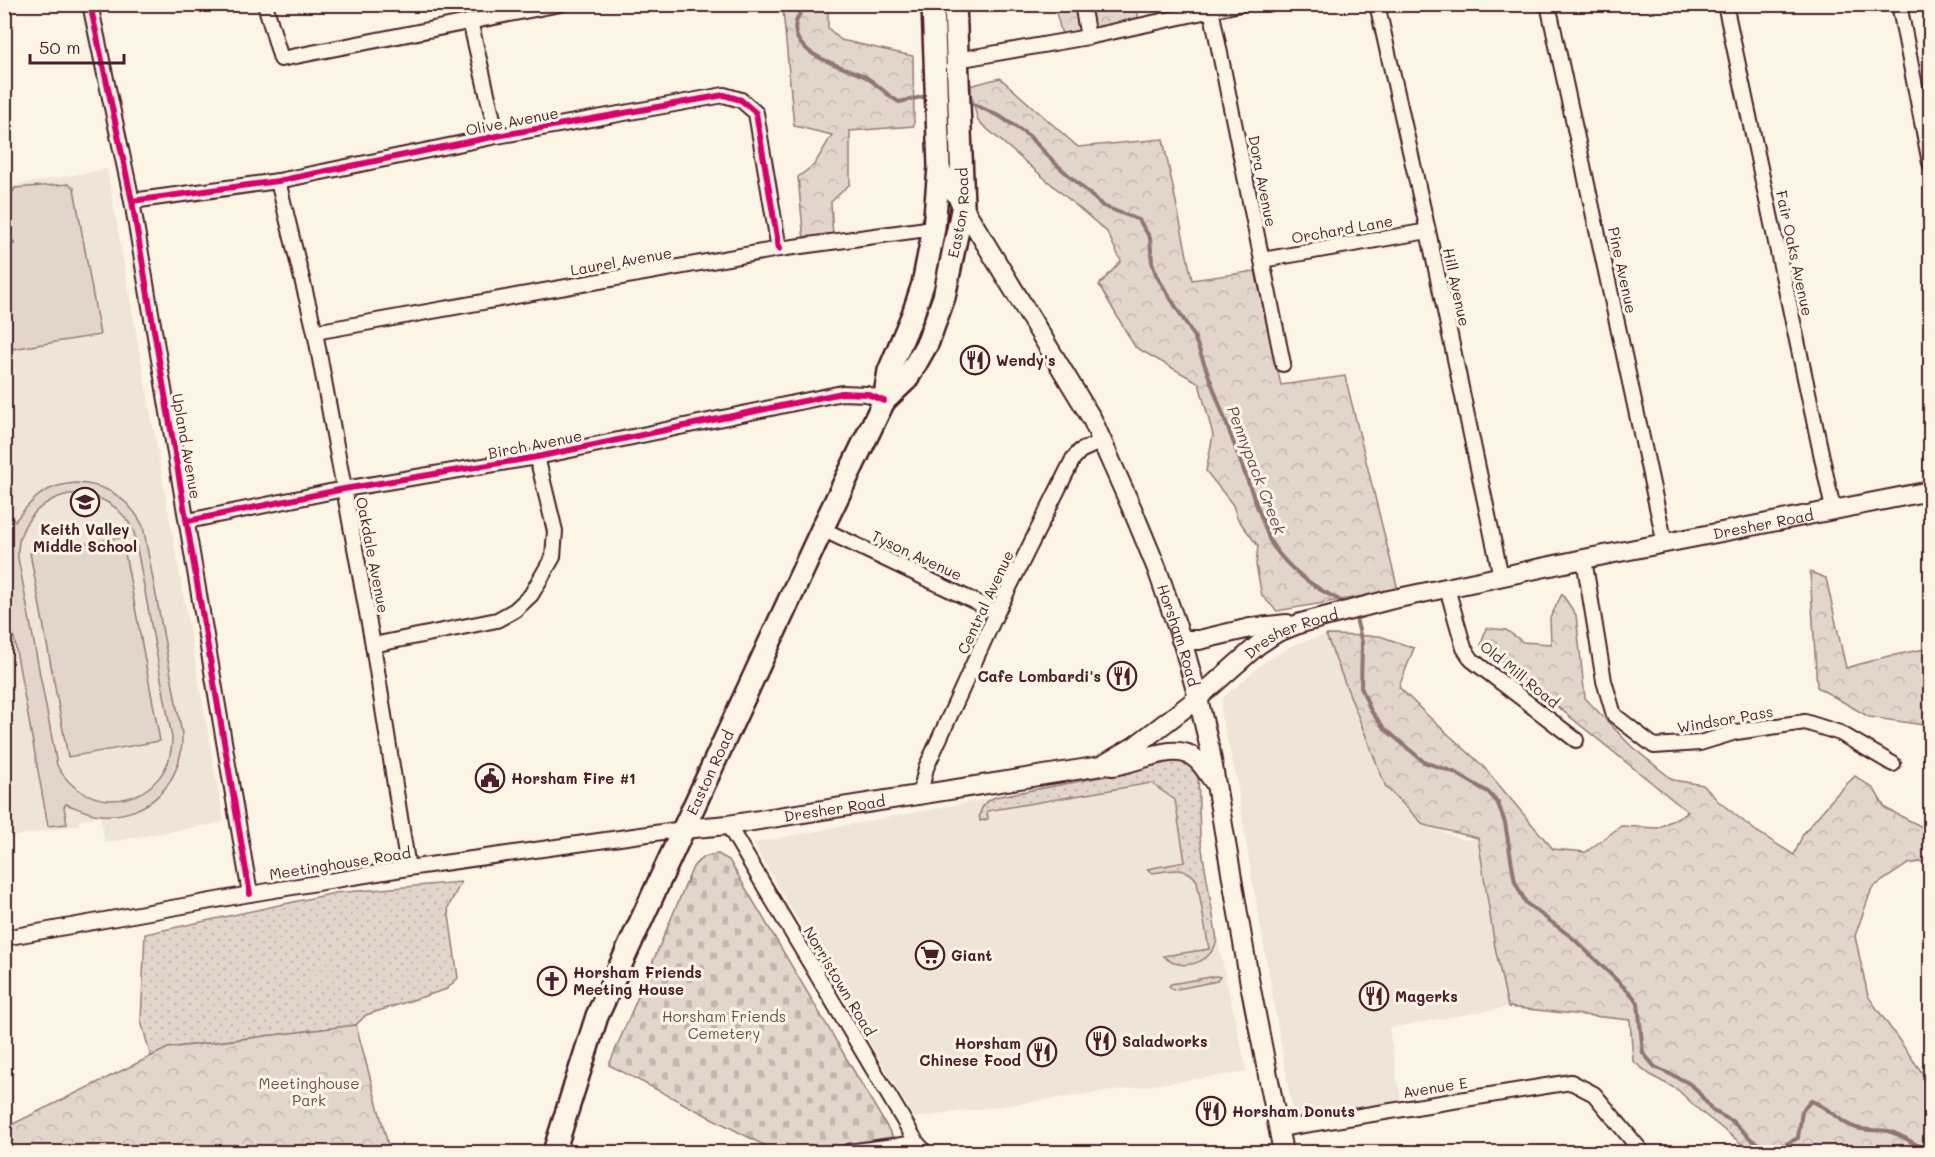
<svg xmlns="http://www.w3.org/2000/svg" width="1935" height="1157" viewBox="0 0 1935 1157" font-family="Mali,sans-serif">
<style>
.built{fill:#eee5d7}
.grass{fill:url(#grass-dots);stroke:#967a7a;stroke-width:1.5}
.forest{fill:url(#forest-crowns);stroke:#967a7a;stroke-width:1.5}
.cemetery{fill:url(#cemetery-stones);stroke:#967a7a;stroke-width:1.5}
.garden{fill:#e2d5ca;stroke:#967a7a;stroke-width:1.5;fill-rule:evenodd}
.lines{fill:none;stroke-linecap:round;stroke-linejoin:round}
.stream{stroke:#917474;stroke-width:4}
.minor-casing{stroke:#4a1f2b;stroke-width:18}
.major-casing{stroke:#4a1f2b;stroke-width:22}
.highway-casing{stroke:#4a1f2b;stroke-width:26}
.minor{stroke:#fcf5e5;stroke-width:14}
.major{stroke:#fcf5e5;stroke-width:18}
.highway{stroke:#fcf5e5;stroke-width:21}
.cycleway-casing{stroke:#fcf5e5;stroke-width:10}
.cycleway{stroke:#d6006c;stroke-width:6}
.labels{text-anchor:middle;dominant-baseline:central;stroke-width:6;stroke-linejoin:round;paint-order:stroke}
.street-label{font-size:15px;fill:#4a1f2b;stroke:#fcf5e5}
.poi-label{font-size:15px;font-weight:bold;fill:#4a1f2b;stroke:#fcf5e5;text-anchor:start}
.park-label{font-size:15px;fill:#704c53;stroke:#fcf5e5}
.water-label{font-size:16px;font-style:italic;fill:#6d4950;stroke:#fcf5e5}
</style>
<defs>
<pattern id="grass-dots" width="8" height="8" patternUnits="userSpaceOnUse" patternTransform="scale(1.5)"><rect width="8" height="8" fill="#e2d5ca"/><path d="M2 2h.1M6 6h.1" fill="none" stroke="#c3b6ae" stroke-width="1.8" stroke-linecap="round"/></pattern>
<pattern id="forest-crowns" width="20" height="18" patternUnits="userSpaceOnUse" patternTransform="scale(1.5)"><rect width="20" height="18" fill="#e2d5ca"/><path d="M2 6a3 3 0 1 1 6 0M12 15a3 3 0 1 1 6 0" fill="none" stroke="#c3b6ae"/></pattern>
<pattern id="cemetery-stones" width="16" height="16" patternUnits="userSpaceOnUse" patternTransform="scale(1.5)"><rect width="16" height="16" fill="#e2d5ca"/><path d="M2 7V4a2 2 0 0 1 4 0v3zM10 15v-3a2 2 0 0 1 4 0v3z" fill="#c3b6ae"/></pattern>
</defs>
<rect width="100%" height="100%" fill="#fcf5e5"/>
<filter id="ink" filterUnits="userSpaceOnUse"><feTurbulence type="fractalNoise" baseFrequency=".0167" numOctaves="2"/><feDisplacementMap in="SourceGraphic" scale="12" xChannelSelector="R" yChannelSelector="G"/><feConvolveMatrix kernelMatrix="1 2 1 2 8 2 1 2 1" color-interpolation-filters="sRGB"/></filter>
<g filter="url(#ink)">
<g class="built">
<polygon points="107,169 224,822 105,843 100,816 79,820 79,825 5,838 5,187"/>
<polygon points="1326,635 1392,784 1424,825 1465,840 1481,837 1508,1007 1389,1028 1402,1106 1308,1120 1302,1118 1292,1109 1246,843 1237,780 1221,716 1221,706 1223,698 1263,663 1295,644"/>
<polygon points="1175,763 1195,838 1247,1072 914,1118 753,843"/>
</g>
<g class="grass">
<path d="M1175 758 1193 765 1198 774 1200 837 1217 940C1211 964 1181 973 1163 956L1209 949 1197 881C1187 864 1169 871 1152 873L1147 869 1185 862 1175 800 1151 783 987 811 988 819 980 821C978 810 985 802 995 797L1123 773Z"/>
<polygon points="461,882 448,908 458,978 447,989 366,1015 356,1025 168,1048 151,1057 141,1021 145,934 335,893"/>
<polygon points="1216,976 1220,977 1217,981 1173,990 1169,986 1171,984"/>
</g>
<g class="forest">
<polygon points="785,5 828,5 828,28 841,40 913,56 914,126 850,131 850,184 831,202 833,238 804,241 798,177 814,165 832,135 794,126 783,10"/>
<polygon points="1054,5 1136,5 1139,20 1062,35"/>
<polygon points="1000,78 1078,147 1163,139 1192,280 1255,271 1281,385 1345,376 1398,590 1277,611 1262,596 1256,565 1258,546 1237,518 1233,505 1206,471 1213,435 1199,383 1135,347 1099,285 1121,261 1107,232 978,121 969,86"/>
<polygon points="1810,572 1826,578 1846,668 1885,657 1930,648 1930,726 1869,717 1817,687"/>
<polygon points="1562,594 1576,615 1585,698 1631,746 1673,780 1703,785 1718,801 1756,831 1794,855 1803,834 1835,796 1855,776 1874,789 1885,808 1930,831 1930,860 1908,864 1872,888 1855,936 1868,996 1930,1084 1930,1152 1752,1152 1700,1111 1678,1090 1652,1076 1633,1061 1630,1020 1508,1007 1495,947 1478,838 1424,825 1386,787 1326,635 1380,636 1414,648 1399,687 1427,715 1482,765 1553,849 1586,852 1621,826 1658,828 1688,812 1481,645 1486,628 1506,630 1523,642 1551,644 1550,618"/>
<polygon points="356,1025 390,1152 5,1152 5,1121 13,1124 168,1048"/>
</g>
<path class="cemetery" d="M718 854 729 860 893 1137 796 1152H777L609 1065 693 867C700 858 706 855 718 854Z"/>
<g class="garden">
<path d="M69 184 74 188 100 335 5 350V246L15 244C2 226 3 206 15 188Z"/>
<path d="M76 483C107 484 129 499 143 526L182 734C184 781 149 819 101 815 88 814 78 808 66 804L64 807 67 824 48 826 5 589V499L6 498 10 518 15 521C33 498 45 485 76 483ZM69 494C98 493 121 505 134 532L172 738C172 805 87 823 57 765L18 558C16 526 38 501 69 494Z"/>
<polygon points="122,537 160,741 68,757 30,553"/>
</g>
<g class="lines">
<g class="stream">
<path d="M804 4C802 10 798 16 796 22 788 55 844 66 864 76 877 83 886 95 899 102L931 95"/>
<path d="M967 101 1001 117 1029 136 1056 164 1103 206 1139 220 1150 238 1152 262 1156 275 1194 336 1270 541C1283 562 1299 576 1321 590 1329 595 1338 598 1345 604"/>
<path d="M1355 614 1362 643 1361 687 1371 711 1384 728 1424 762 1454 772 1488 792 1498 803 1505 823 1515 882 1526 903 1574 939 1632 995 1638 1003 1643 1053 1655 1067 1687 1082 1695 1088 1713 1111 1732 1121 1752 1140 1760 1145 1780 1147 1798 1138 1802 1111 1811 1101C1827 1106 1836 1119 1851 1126 1862 1132 1876 1129 1888 1131 1904 1135 1916 1146 1930 1152"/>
</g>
<g class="minor-casing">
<g id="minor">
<polyline points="90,4 132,201 250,894"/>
<polyline points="265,4 281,59 560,4"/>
<polyline points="1082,4 1088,37"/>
<polyline points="1210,4 1283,364"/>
<polyline points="1377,4 1428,231 1501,577"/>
<polyline points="1548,4 1665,544"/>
<polyline points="1725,4 1833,509"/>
<polyline points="1899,4 1930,163"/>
<polyline points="470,21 497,136"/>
<polyline points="957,60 1088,37 1240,4"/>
<polyline points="278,181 315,332 373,645 408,868"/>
<polyline points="132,201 278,181 497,136 724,95 741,100 756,113 779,249"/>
<polyline points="1262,260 1428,231"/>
<polyline points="315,332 779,249 934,228"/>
<polyline points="188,521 344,489 537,457 842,393 867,394 884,401"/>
<polyline points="822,529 997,612"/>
<polyline points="1584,559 1604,681 1614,715 1654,746 1700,743 1736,732 1805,722 1840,733 1893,764"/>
<polyline points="1447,588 1464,648 1472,660 1576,740"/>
<polyline points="373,645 497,620 515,610 531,595 553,557 555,531 537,457"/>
<polyline points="920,794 926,768 997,612 1073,459 1080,451 1102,441"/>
<polyline points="728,825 917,1143 925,1152"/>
<polyline points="4,938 250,894 408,868 683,829"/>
<polyline points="1279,1129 1571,1082 1594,1094 1642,1152"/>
<polyline points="848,1152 917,1143"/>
</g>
</g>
<g class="major-casing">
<g id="major">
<path id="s1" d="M939 167 1092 419 1133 511 1157 569 1183 644 1198 698 1210 749 1250 984 1283 1152"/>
<polyline points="1181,640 1199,640 1250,628 1287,624"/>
<path d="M1112 766C1136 764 1175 740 1196 759 1203 765 1208 774 1214 782"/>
<path id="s2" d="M683 829 728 825 1101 766 1135 746 1198 698 1258 645 1276 633 1301 623 1389 600 1584 559 1930 491"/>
</g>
</g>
<g class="highway-casing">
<g id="highway">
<path id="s3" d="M884 401 907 379 928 342 944 297 963 205 955 4"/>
<path id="s4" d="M554 1152 597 1016 822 529 884 401 889 371 913 314 923 284 934 228 939 167 933 4"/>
</g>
</g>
<use href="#minor" class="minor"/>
<use href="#major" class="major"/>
<use href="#highway" class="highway"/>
<g class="cycleway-casing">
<g id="cycleway">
<polyline points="90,4 132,201 250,894"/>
<polyline points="132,201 278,181 497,136 724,95 741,100 756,113 779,249"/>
<polyline points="188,521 344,489 537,457 842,393 867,394 884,401"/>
</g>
</g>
<use href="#cycleway" class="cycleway"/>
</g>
</g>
<defs>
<g id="restaurant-ring" transform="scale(1.5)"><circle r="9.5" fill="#fcf5e5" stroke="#4a1f2b" stroke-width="1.5"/><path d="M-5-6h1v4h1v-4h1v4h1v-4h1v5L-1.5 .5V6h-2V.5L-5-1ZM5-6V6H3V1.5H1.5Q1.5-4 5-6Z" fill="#4a1f2b"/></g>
<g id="school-ring" transform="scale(1.5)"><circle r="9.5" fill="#fcf5e5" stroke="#4a1f2b" stroke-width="1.5"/><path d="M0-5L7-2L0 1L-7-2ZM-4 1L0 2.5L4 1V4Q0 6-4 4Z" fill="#4a1f2b"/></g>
<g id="civic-ring" transform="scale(1.5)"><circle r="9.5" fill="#fcf5e5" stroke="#4a1f2b" stroke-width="1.5"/><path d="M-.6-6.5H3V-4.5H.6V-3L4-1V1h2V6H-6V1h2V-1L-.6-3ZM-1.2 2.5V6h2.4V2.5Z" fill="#4a1f2b"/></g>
<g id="supermarket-ring" transform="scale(1.5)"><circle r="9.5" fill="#fcf5e5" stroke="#4a1f2b" stroke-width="1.5"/><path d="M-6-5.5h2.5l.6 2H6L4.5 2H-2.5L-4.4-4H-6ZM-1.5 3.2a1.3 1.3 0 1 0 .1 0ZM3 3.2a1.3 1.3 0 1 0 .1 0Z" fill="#4a1f2b"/></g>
<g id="church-ring" transform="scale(1.5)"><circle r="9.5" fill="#fcf5e5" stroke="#4a1f2b" stroke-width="1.5"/><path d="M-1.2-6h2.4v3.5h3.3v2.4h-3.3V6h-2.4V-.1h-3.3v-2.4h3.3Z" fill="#4a1f2b"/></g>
</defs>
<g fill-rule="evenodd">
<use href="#restaurant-ring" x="975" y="360"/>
<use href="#school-ring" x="85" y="502"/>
<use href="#restaurant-ring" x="1122" y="676"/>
<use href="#civic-ring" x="490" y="778"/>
<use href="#supermarket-ring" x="930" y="955"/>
<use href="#church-ring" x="552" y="981"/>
<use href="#restaurant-ring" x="1374" y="996"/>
<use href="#restaurant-ring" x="1101" y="1041"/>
<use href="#restaurant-ring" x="1042" y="1052"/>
<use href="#restaurant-ring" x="1211" y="1111"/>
</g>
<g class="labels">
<g class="street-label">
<text transform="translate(512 121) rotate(-11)">Olive Avenue</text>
<text transform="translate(1263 181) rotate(79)">Dora Avenue</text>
<text stroke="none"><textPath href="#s3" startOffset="208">Easton Road</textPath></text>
<text transform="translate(1342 229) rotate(-10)">Orchard Lane</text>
<text transform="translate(1795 253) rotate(78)">Fair Oaks Avenue</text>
<text transform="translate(621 261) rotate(-10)">Laurel Avenue</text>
<text transform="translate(1623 270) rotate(78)">Pine Avenue</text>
<text transform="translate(1457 287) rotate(78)">Hill Avenue</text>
<text transform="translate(535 444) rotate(-11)">Birch Avenue</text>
<text transform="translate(187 446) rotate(80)">Upland Avenue</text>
<text stroke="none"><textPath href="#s2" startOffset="1143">Dresher Road</textPath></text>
<text transform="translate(373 555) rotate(79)">Oakdale Avenue</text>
<text transform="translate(917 555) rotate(25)">Tyson Avenue</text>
<text transform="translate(985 602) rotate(-65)">Central Avenue</text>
<text stroke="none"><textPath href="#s1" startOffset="528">Horsham Road</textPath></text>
<text stroke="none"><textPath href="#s2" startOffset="657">Dresher Road</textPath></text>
<text transform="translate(1520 674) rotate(39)">Old Mill Road</text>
<text transform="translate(1725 719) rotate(-10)">Windsor Pass</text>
<text stroke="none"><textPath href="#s4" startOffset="411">Easton Road</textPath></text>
<text stroke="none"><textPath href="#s2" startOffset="153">Dresher Road</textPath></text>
<text transform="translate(340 863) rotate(-9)">Meetinghouse Road</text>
<text transform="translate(840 981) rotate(59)">Norristown Road</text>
<text transform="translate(1435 1087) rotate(-9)">Avenue E</text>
</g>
<g class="poi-label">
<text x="996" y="360">Wendy's</text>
<text x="85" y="529" text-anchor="middle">Keith Valley<tspan x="85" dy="17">Middle School</tspan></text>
<text x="1101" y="676" text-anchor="end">Cafe Lombardi's</text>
<text x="511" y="778">Horsham Fire #1</text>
<text x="951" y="955">Giant</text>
<text x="573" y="972">Horsham Friends<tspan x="573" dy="17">Meeting House</tspan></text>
<text x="1395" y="996">Magerks</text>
<text x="1122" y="1041">Saladworks</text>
<text x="1021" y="1043" text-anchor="end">Horsham<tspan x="1021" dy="17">Chinese Food</tspan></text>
<text x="1232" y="1111">Horsham Donuts</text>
</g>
<g class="park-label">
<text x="724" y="1016">Horsham Friends<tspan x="724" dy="17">Cemetery</tspan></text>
<text x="309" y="1083">Meetinghouse<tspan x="309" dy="17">Park</tspan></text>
</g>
<g class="water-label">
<text transform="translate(1257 470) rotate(69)">Pennypack Creek</text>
</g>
</g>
<rect width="1935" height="1157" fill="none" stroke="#fcf5e5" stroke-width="24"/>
<rect x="12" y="12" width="1911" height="1133" fill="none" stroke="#4a1f2b" stroke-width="2" filter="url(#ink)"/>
<path d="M30 54v9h94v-9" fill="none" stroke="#4a1f2b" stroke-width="3"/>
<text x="39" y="54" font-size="18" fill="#4a1f2b" stroke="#fcf5e5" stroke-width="4.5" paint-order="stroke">50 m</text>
</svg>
